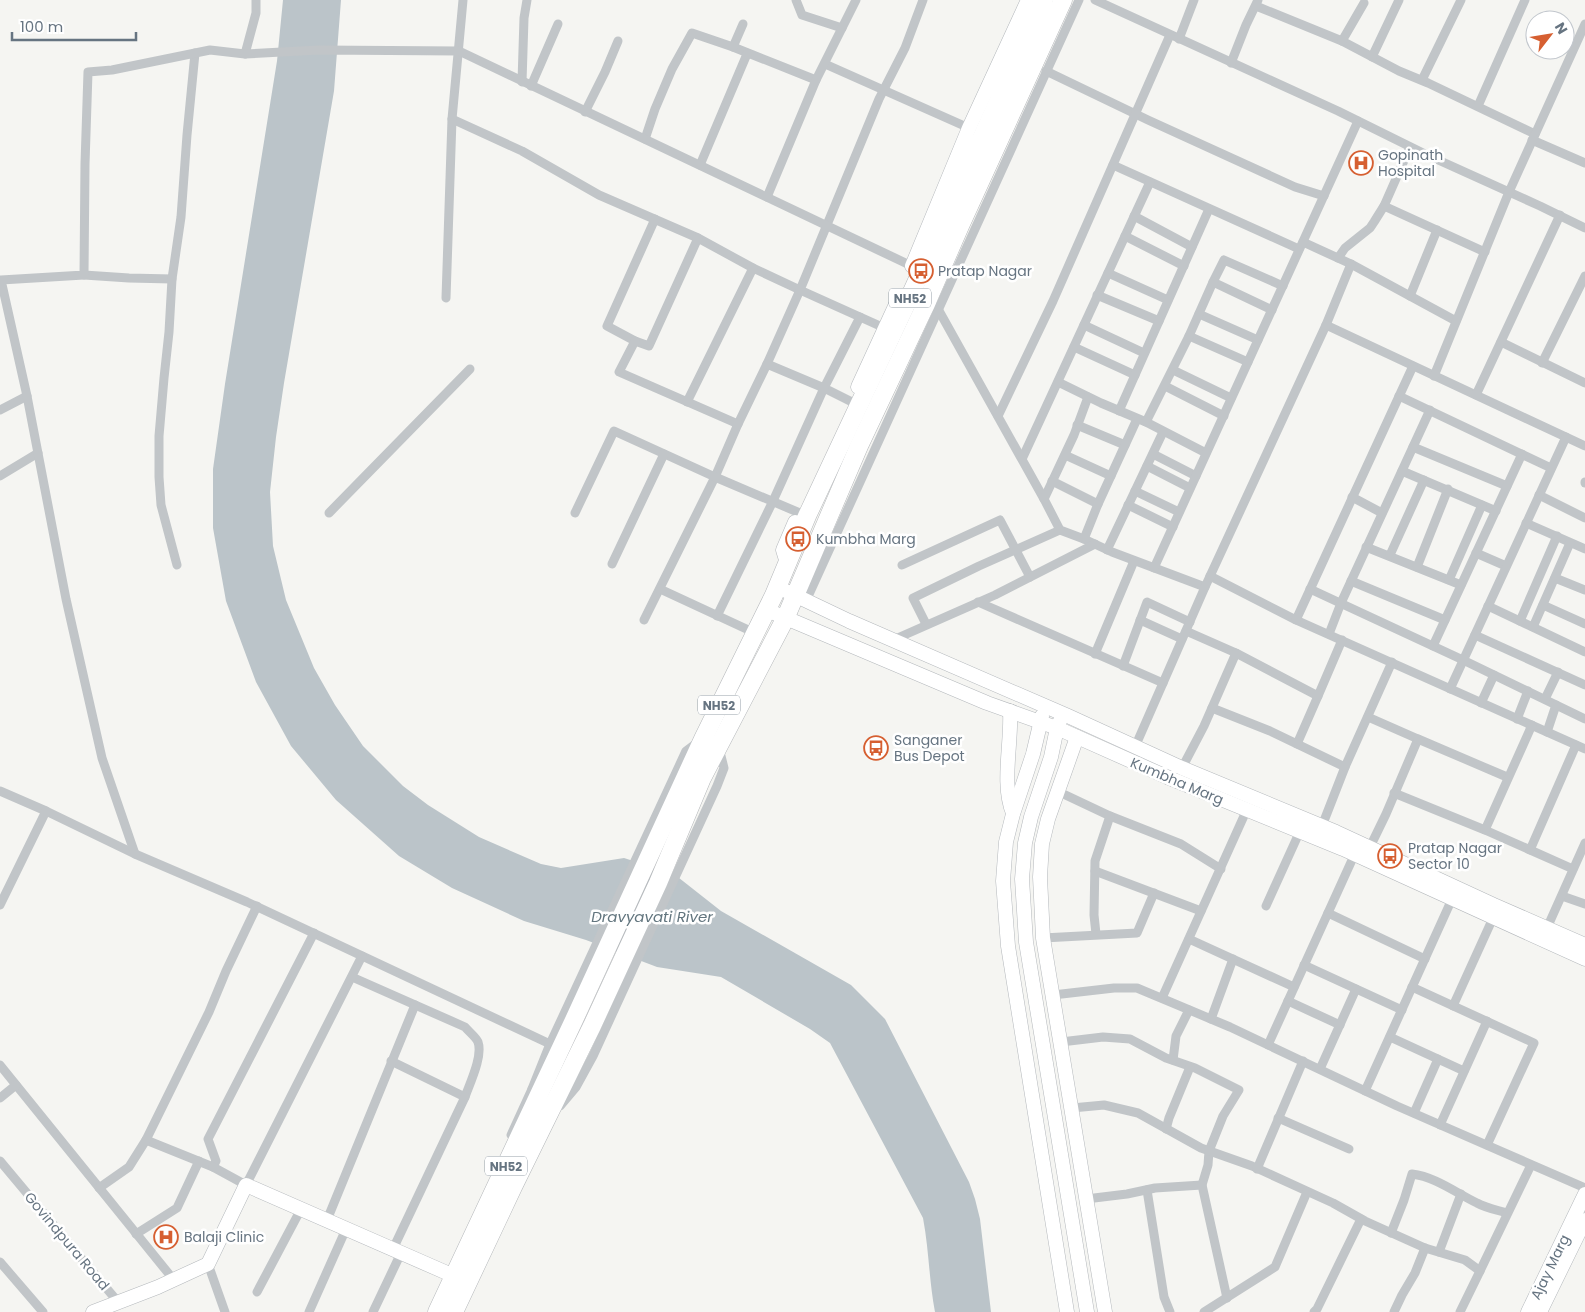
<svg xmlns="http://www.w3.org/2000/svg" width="1585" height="1312" viewBox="0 0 1585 1312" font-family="Poppins,sans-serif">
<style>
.water{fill:#bbc4c9}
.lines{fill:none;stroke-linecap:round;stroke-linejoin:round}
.secondary-casing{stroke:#b4b8bc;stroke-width:15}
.highway-casing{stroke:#b4b7ba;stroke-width:19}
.street{stroke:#c1c5c8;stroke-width:9}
.secondary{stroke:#fff;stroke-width:14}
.highway{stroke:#fff;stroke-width:18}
.labels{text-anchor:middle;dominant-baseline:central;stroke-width:5;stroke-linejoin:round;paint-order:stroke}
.shield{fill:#fff;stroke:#949ea7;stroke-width:1}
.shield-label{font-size:12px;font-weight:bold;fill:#667481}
.poi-label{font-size:14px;fill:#667481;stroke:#fff;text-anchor:start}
.street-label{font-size:14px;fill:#667481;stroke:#fff}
.water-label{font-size:15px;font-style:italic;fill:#62757e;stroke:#fff}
</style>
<rect width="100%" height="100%" fill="#f5f5f2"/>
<path class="water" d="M283 0H341L334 91 284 383 276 437 270 492 273 546 286 600 314 668 335 705 363 746 403 786 428 805 479 837 541 864 561 868 624 858 674 874 721 911 851 985 885 1019 969 1182 975 1199 980 1219 991 1312H935C929 1281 929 1249 923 1218L830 1043 810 1029 721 977 657 967 586 940 524 921 452 888 399 856 336 800 291 746 256 682 226 601 213 528V469L225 384 277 61Z"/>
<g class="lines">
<g class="secondary-casing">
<g id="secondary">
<polyline points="912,266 969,128 1028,0"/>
<polyline points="858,387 898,300 911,294"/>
<polyline points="787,563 783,550 795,522"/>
<polyline points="786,591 849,621 1068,716 1182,768 1336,832 1494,905 1585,945"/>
<polyline points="767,610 987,703 1057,728 1167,777 1343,849 1585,959"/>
<path d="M1010 711C1012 742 1001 784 1013 813"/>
<polyline points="1042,716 1033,754 1013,814 1006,842 1003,881 1008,946 1067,1312"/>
<polyline points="1060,721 1057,728 1051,757 1031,817 1025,843 1022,879 1026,942 1087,1312"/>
<polyline points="1077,737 1048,819 1042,844 1040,877 1043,938 1105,1312"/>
<polyline points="93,1312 158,1287 208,1264 246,1185 454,1276"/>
<polyline points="1528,1312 1585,1194"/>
<polyline points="1540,1312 1585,1220"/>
</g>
</g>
<g class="highway-casing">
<g id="highway">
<polyline points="437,1312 574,1020 703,739 774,595 807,516 911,294 1044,0"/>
<polyline points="454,1312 513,1187 592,1026 658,883 702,778 785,619 859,446 926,304 960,226 1063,0"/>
</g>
</g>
<g class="street">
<polyline points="796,0 802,15 842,28"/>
<polyline points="1095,0 1338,111 1425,154 1540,206 1585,228"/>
<polyline points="1256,6 1342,41 1399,71 1428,83 1535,134"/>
<polyline points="1179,39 1194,0"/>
<polyline points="1342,41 1364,3"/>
<polyline points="733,47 816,80"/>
<polyline points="245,54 256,13 256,0"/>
<polyline points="1372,57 1399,0"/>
<polyline points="1231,63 1246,25 1258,0"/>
<polyline points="825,64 969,128"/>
<polyline points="1046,71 1148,120 1295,187 1324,196"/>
<polyline points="1422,80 1461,0"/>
<polyline points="522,82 524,18 527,0"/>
<polyline points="531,86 558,24"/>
<polyline points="1478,106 1525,0"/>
<polyline points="585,112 605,72 618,41"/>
<polyline points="452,119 522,151 599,195 698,238 753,268 800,290 767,364 738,424"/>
<polyline points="645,139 655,109 672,69 692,33 733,47 743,24"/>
<polyline points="1532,140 1585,163"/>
<polyline points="700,165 747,54"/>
<polyline points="1113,165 1299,249"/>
<polyline points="767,197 816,80 856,0"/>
<polyline points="1384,206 1485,252"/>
<polyline points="1134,216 1192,247"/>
<polyline points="655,219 607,326 635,341 649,346 698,238"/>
<polyline points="1125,236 1184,266"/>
<polyline points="1303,242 1351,264 1456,321"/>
<polyline points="1338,258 1345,248 1370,228 1374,222 1384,206 1410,147"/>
<polyline points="1108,273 1168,300"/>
<polyline points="84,275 129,278 172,279"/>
<polyline points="1213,282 1224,260 1283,286"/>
<polyline points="1097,295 1159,321"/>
<polyline points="1410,296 1437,230"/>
<polyline points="446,298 452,119 463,0"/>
<polyline points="934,307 938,309 1044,499 1060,530 1084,539 1112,552 1205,587"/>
<polyline points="1199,314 1258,340"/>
<polyline points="860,317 889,330"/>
<polyline points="1084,325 1144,353"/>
<polyline points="1326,325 1585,446"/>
<polyline points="1189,336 1248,362"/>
<polyline points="635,341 619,372 738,424 715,477 644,620"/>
<polyline points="1501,342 1585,383"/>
<polyline points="1074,347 1135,375"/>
<polyline points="1542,363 1585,276"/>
<polyline points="1173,370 1231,398"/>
<polyline points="1434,376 1509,192 1585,24"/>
<polyline points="1058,382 1101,403 1146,422 1206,453"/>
<polyline points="1165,386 1224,416"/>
<polyline points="1476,395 1560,215"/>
<polyline points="1399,396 1551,468"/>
<polyline points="687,402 753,268"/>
<polyline points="858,405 824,388 860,317 800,290 879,99 905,48 923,0"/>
<polyline points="0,410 27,396"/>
<polyline points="1119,411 1209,209"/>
<polyline points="998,416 1053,301 1170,35"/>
<polyline points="1146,422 1189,336 1213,282 1272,310"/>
<polyline points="1077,425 1125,445"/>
<polyline points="1413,447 1507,486"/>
<polyline points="1153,454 1196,476"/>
<polyline points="1065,455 1111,476"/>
<polyline points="1022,459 1150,182"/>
<polyline points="1147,466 1190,488"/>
<polyline points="1402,471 1496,511"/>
<polyline points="0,476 38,453"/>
<polyline points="1052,481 1098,504 1137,419"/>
<polyline points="1585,482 1585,483"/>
<polyline points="1135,491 1179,512"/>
<polyline points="1539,495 1585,518"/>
<polyline points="1352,497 1382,513"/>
<polyline points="1044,499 1074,435 1088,397"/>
<polyline points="1128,505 1173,527"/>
<polyline points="329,513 470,369"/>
<polyline points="575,513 614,431 715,477 807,516"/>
<polyline points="1526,523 1585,549"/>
<polyline points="1084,539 1098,504"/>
<polyline points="1366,547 1461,585"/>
<polyline points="1107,550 1163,432"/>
<polyline points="1476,553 1506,566"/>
<polyline points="1390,555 1424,480"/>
<polyline points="612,564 664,454"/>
<polyline points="177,565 161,505 159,477 159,436 164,378 169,332 172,279 181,217 187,135 195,53"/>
<polyline points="902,565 1000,520 1030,577"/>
<polyline points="1417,567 1448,489"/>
<polyline points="1154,568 1358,121"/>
<polyline points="1210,576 1296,620 1585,749"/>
<polyline points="1555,578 1585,590"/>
<polyline points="1449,580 1482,505"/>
<polyline points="1351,581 1445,620"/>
<polyline points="660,589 755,633"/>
<polyline points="1310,589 1463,660 1585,719"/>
<polyline points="806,601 1079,0"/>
<polyline points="978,602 1163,683"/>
<polyline points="1543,605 1585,624"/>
<polyline points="1488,606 1585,652"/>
<polyline points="717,616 773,501 824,388 767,364"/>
<polyline points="1140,620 1182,639"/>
<polyline points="1296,620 1413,366"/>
<polyline points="1520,621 1557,536"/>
<polyline points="926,624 913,598 979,566 1060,530"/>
<polyline points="1533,627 1570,543"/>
<polyline points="1186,631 1236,653"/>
<polyline points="1329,634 1341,603 1430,410"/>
<polyline points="1475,635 1585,685"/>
<polyline points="893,640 995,595 1095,544"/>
<polyline points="1433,646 1522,454"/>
<polyline points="1095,654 1134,561"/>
<polyline points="1123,666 1147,602 1190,622"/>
<polyline points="1450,689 1566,437"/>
<polyline points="1545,699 1558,672"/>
<polyline points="1481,703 1494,675"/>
<polyline points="1212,708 1270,731 1345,767 1322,826"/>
<polyline points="1368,717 1418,739 1386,814 1370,847"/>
<polyline points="1517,719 1528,691"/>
<polyline points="1547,732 1556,705"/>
<polyline points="1418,739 1507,777"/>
<polyline points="1297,744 1318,696"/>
<polyline points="1135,747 1205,587 1326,325 1351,264"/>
<polyline points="1345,767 1392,662"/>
<polyline points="1182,768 1204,726 1236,653 1318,696 1342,640"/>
<polyline points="0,791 46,811 135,854 247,902 550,1044"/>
<polyline points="1057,791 1110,816 1181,844 1221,869"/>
<polyline points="1394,793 1485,830 1573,869"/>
<polyline points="1485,830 1532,725"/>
<polyline points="1530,850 1576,745"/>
<polyline points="135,854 102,758 66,599 27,396 1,280 84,275 85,164 88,72 112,70 210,50 245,54 319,50 459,51 916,268"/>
<polyline points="1095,871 1201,911"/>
<polyline points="1562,896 1585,904"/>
<polyline points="0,905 46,811"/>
<polyline points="1266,906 1300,831"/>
<polyline points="1328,913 1425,959"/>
<polyline points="1547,928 1585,843"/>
<polyline points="1096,934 1094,915 1095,861 1110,816"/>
<polyline points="1043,938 1137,933 1154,893"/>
<polyline points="1189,939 1294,987"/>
<polyline points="1304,965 1402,1010"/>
<path d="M352 977 465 1027C469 1032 476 1037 478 1042 483 1056 470 1083 465 1097L391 1061"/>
<polyline points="1412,987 1534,1043 1487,1145"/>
<polyline points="1053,995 1114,988 1137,988 1230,1027 1397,1106 1585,1188"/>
<polyline points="1162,998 1248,807"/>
<polyline points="1288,1001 1340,1025"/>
<polyline points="1453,1006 1493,918"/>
<polyline points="1211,1019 1233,959"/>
<polyline points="1390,1037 1464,1071"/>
<polyline points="1061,1042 1103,1037 1130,1039 1166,1058 1195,1068 1239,1090 1223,1116 1209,1151 1208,1165 1202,1185"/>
<polyline points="1268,1045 1357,849"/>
<polyline points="1173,1060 1176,1036 1189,1010"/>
<polyline points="0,1065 173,1279"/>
<polyline points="1320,1069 1356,989"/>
<polyline points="1365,1091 1452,899"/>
<polyline points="539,1095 532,1089 550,1044 686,751 698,742"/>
<polyline points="0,1098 16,1085"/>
<polyline points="560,1106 576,1087 593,1056 717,786 724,768 719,748"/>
<polyline points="1072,1108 1104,1105 1138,1113 1201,1148 1252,1166 1333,1203 1365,1221 1425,1248 1465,1260 1480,1271 1460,1312"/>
<polyline points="1414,1113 1438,1059"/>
<polyline points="1278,1118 1349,1149"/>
<polyline points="1440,1125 1487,1021"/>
<polyline points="1166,1129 1169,1118 1190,1067"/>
<polyline points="511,1135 532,1089"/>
<polyline points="146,1140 213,1167 216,1161 208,1139 314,933"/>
<polyline points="0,1161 118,1302"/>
<polyline points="213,1167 246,1185 362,956"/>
<polyline points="1257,1169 1303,1061"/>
<polyline points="99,1188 129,1167 146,1140 209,1012 226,971 257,906"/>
<polyline points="1147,1190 1164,1297 1170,1312"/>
<polyline points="1086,1199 1127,1194 1155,1188 1202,1185 1227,1298"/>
<polyline points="327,1220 415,1005"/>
<path d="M1391 1233 1404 1200 1412 1174C1436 1177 1456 1193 1477 1203 1486 1208 1497 1210 1507 1213"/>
<polyline points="136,1234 177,1208 199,1161"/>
<polyline points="393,1249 465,1097"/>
<polyline points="1439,1252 1461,1194"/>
<polyline points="0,1262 43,1312"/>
<polyline points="208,1264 225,1312"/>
<polyline points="1480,1271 1531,1165"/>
<polyline points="257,1292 301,1209"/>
<polyline points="309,1312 346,1229"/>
<polyline points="373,1312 401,1253"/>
<polyline points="1204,1312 1275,1267 1307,1192"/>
<polyline points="1314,1312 1317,1309 1361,1219"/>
<polyline points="1394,1312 1402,1295 1415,1273 1425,1248"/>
</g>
<use href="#secondary" class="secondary"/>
<use href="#highway" class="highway"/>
</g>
<defs>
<g id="hospital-ring" transform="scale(1.25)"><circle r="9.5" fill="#fff" stroke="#d65f31" stroke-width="1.5"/><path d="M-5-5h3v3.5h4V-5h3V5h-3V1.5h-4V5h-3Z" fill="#d65f31"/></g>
<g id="bus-ring" transform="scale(1.25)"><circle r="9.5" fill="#fff" stroke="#d65f31" stroke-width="1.5"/><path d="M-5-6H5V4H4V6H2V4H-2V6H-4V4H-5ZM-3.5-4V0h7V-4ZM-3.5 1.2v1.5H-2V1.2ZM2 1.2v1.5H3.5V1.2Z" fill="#d65f31"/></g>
</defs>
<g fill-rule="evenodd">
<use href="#hospital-ring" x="1361" y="163"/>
<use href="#bus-ring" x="921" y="271"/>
<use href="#bus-ring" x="798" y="539"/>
<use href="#bus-ring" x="876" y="748"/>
<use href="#bus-ring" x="1390" y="856"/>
<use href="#hospital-ring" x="166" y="1237"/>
</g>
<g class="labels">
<g class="shield">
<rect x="889" y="288.5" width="42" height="19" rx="4"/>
<rect x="698" y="695.5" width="42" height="19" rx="4"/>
<rect x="485" y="1156.5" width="42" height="19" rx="4"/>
</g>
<g class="shield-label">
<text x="910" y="298">NH52</text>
<text x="719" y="705">NH52</text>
<text x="506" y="1166">NH52</text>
</g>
<g class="poi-label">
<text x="1378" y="155">Gopinath<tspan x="1378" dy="16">Hospital</tspan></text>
<text x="938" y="271">Pratap Nagar</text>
<text x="816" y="539">Kumbha Marg</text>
<text x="894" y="740">Sanganer<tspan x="894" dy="16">Bus Depot</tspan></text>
<text x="1408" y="848">Pratap Nagar<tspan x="1408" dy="16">Sector 10</tspan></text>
<text x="184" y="1237">Balaji Clinic</text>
</g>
<g class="street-label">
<text transform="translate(1177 781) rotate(23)">Kumbha Marg</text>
<text transform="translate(67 1241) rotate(50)">Govindpura Road</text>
<text transform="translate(1550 1267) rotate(-64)">Ajay Marg</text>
</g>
<g class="water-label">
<text x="652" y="916">Dravyavati River</text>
</g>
</g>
<g transform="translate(1550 35) rotate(59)"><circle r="24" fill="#ffffff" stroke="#c2c7cd"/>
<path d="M0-4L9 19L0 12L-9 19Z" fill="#d65f31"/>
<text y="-8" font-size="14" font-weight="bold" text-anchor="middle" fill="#667481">N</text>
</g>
<path d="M12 32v8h124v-8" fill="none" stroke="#667481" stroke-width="2.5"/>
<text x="20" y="32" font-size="15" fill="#667481" stroke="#ffffff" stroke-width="4" paint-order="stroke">100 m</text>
</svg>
